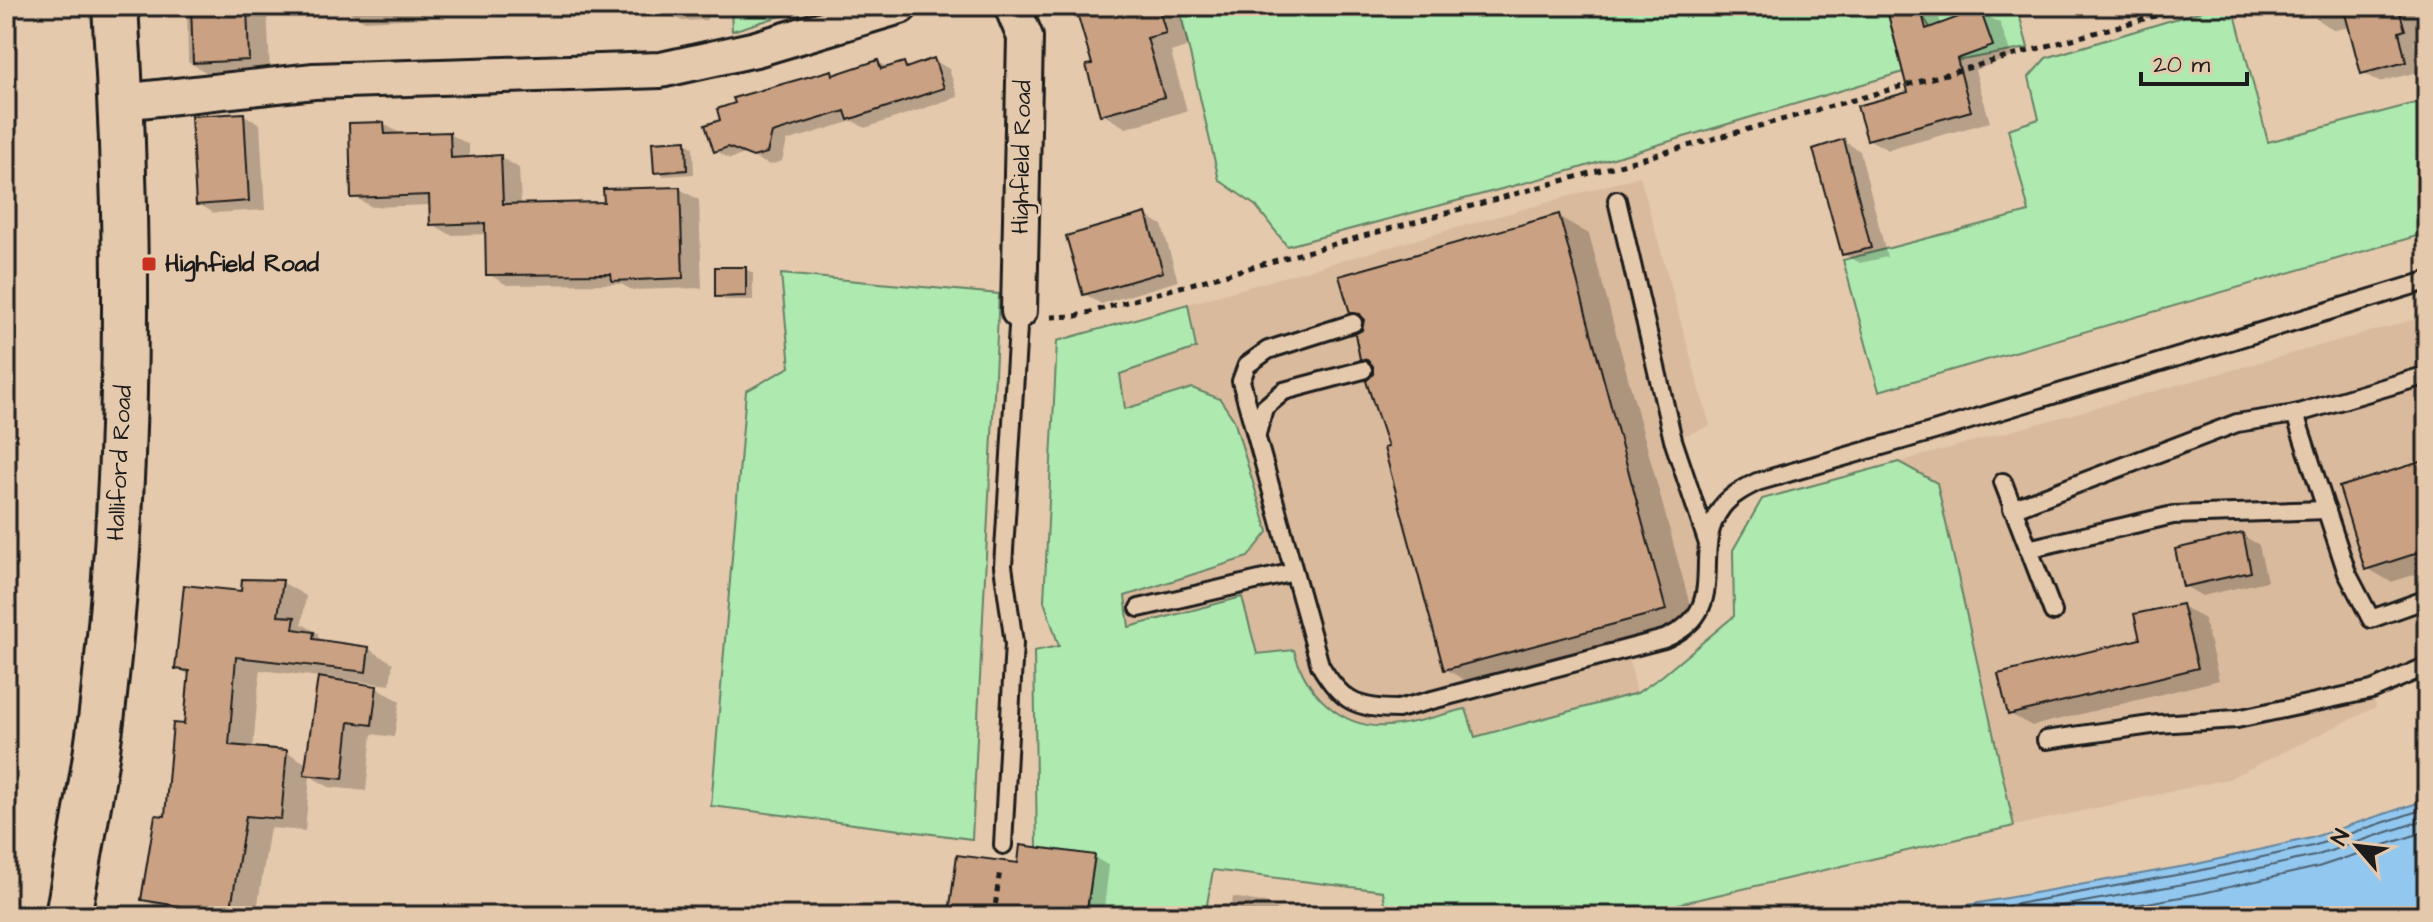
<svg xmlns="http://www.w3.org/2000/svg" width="2433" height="922" viewBox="0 0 2433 922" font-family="'Architects Daughter',sans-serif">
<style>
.built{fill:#d9ba9d}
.green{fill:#aee9af;stroke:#658266;stroke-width:2}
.water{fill:#92c7ef;stroke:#63839b;stroke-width:2}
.shadow{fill:#0003;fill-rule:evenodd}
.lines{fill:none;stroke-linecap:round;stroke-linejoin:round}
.shore{stroke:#4b6070;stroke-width:2}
.building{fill:#caa283;stroke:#1c1c1c;stroke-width:2}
.lane-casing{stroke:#1c1c1c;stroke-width:22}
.street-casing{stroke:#1c1c1c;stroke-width:40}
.secondary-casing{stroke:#1c1c1c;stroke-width:50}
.path{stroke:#1c1c1c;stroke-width:5;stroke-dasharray:6 6;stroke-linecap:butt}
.lane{stroke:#e5c9ac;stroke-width:16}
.street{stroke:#e5c9ac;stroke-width:34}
.secondary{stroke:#e5c9ac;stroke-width:44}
.poi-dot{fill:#c8321e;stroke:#e5c9ac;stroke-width:3}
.labels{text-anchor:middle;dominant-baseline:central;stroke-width:6;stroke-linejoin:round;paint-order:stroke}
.street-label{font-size:24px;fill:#1c1c1c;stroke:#e5c9ac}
.poi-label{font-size:24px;font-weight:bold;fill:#1c1c1c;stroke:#e5c9ac;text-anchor:start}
</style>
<rect width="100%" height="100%" fill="#e5c9ac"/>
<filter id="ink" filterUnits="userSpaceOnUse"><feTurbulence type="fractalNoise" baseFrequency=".0125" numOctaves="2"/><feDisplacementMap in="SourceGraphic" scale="16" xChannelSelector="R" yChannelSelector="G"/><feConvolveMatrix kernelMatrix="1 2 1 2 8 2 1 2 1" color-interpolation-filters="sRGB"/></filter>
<g filter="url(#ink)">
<g class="built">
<polygon points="1640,176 1710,426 1673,440 1708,545 1696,618 1627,648 1637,693 1474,737 1387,727 1356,722 1330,709 1313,692 1297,664 1293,650 1257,654 1241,597 1129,627 1125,596 1248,557 1192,388 1125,410 1120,374 1195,348 1188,304"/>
<polygon points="2427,316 2427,666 2372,690 2376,707 2228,779 2014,826 1937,483 1899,462"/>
</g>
<g class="green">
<polygon points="731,6 813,6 732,31"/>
<polygon points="1179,6 1886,6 1903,72 1573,170 1287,246 1256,206 1219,180"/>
<polygon points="1920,6 2017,6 2028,48 1951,62 1923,16"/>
<polygon points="2218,6 2233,6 2268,142 2427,100 2427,233 1879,391 1843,260 2029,212 2008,129 2039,119 2029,77 2046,58"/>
<polygon points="781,274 999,294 972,839 711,806 746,391 790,367"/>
<path d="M1188 304 1196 348 1120 374 1125 409 1192 388 1220 399 1234 420 1268 532 1248 557 1125 596 1129 627 1242 597 1257 654 1294 650C1305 692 1340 729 1387 726 1413 725 1441 714 1466 709L1475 737 1637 693 1662 676 1734 616 1733 550 1762 499 1899 462 1937 483 2014 826 1627 916H1387L1383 891 1213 870 1205 916H1087L1094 855 1037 848 1034 651 1059 646 1044 601 1057 341Z"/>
</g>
<polygon class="water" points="2427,800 2427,916 1906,916 2197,864 2311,838"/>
<g class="shadow">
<polygon points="187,6 267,6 270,71 209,74 188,62"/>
<polygon points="346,6 736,6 707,7 707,20 682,21 663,11 663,6 598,11 599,14 572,16 551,7 498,13 424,13 424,18 365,21 346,10"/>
<polygon points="1077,6 1178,6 1189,46 1171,52 1187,111 1126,128 1102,114 1094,65"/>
<polygon points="1889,6 1936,6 1941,25 1980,12 2000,23 2012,57 1975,70 1990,122 1888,150 1868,139 1911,93"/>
<polygon points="2122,6 2158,6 2131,13"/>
<polygon points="2315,6 2412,6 2421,40 2414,42 2422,71 2379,82 2363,73 2351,27 2335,30 2319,21"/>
<polygon points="934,60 949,69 958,97 865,128 853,121 787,141 782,161 770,165 745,154 730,159 715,150 831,72 837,75 878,62 889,68 904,64 912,68"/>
<polygon points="244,115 260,124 265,210 214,213 197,203"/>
<polygon points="384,124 403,135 450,134 469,145 469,159 500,157 519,168 521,206 606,204 680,189 699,200 702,288 632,290 621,284 507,285 488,274 488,234 451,235 432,224 432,205 372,207 353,196"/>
<polygon points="1844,141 1860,151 1887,257 1860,263 1843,254"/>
<polygon points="685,142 693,147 694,174 664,176 656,171"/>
<polygon points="1145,215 1162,225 1178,281 1101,304 1085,294"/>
<polygon points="1558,216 1589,234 1696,627 1476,687 1446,669 1390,449 1375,366 1362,358 1366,320 1351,311"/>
<polygon points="745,269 753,273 753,300 725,300 717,296"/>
<polygon points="2427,462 2427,571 2391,582 2367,568"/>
<polygon points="2242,535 2259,545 2267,581 2202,596 2185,586"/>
<path d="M282 582 306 596 302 624 318 633V637L330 644 369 649 393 663 390 685 349 680V684L377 688 400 701 394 737 372 734 366 791 329 787 310 776 305 831 270 828 256 916H187L168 913 144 899 166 818 186 726 191 676 177 668 242 593ZM260 670 320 677 307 764 287 752 253 749Z"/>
<polygon points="2182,606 2204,619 2219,680 2032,726 2010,714 2142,641"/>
<polygon points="959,857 1019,866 1094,857 1109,866 1103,916 951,916"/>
<polygon points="1233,897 1266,903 1282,912 1282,916 1230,916"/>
</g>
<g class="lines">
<g class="shore">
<polyline points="1951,916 2198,871 2313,846 2427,808"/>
<polyline points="2007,916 2200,881 2315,856 2427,819"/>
<polyline points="2075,916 2203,893 2318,867 2427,831"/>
</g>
</g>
<g class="building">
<polygon points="191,6 247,6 249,60 193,63"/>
<polygon points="1075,6 1158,6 1166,33 1147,38 1164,97 1100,115 1086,65 1092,64"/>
<polygon points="1886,6 1920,6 1926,29 1980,9 1993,46 1957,59 1971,111 1867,140 1857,106 1908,92"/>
<polygon points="2343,6 2398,6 2405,30 2399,32 2406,62 2361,74"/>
<polygon points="934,58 944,88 848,120 845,111 772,133 767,153 753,157 728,147 714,152 705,125 720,120 717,109 735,103 733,98 832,70 833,75 878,60 881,69 904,62 906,68"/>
<polygon points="244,113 249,201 196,205 191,116"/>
<polygon points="384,122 385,134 450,132 451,158 501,155 503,204 604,202 603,189 680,187 683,278 612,281 611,274 486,275 485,223 430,225 429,195 351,198 349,123"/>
<polygon points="1844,139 1871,248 1842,255 1813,149"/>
<polygon points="686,140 687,170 654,173 652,142"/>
<polygon points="1146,213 1163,272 1083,295 1066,236"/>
<polygon points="1559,214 1666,610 1444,670 1384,448 1388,447 1366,381 1373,374 1373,366 1367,360 1360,359 1355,334 1362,330 1364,320 1360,314 1350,313 1339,276"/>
<polygon points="715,267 746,267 746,296 715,297"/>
<polygon points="2427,460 2427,550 2365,570 2339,487"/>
<polygon points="2243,533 2251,572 2183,587 2175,549"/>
<polygon points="242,579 283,580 278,616 295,617 293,629 314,632 313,639 369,647 366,672 236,657 229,745 287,750 281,819 246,816 230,914 141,900 155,815 165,816 173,723 184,724 189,671 175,669 184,585 241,591"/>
<polygon points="2182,604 2198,668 2008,715 1998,674 2140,639 2134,614"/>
<polygon points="318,677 377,686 372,725 349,722 343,779 304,775"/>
<polygon points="1020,845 1095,855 1086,916 973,916 949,913 957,855 1018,863"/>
</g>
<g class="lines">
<g class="lane-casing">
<g id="lane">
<polyline points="1617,200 1673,440 1708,544"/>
<path d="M1353 323 1268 350 1247 365 1241 381 1320 665C1341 701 1356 709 1398 709L1664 639C1735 609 1687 553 1722 507 1731 495 1745 488 1757 482L1934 431 2427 281"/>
<polyline points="2295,414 2347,573 2371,619 2427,599"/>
<polyline points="1257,434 1264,408 1284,391 1363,370"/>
<polyline points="2003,482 2053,612"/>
<polyline points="2012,509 2237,423 2295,414 2427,375"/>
<polyline points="2028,549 2173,515 2327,510"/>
<polyline points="1139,608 1294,572"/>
<polyline points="2046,740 2158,724 2237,719 2372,690 2427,666"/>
<polyline points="1003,845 1014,643 1003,566 1019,311"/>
</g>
</g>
<g class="street-casing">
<g id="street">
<polyline points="1012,6 1025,37 1019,311"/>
<polyline points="121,102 314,81 661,70 756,49 900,6"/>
</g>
</g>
<g class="secondary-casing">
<path id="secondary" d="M68 916C81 843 96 769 104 695 130 466 130 235 115 6"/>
</g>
<g class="path">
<polyline points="1051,317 1076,316 2191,6"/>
<polyline points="994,916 1000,869"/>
</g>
<use href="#lane" class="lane"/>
<use href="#street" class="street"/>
<use href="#secondary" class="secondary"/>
</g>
</g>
<rect class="poi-dot" x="141" y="256" width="16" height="16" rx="4"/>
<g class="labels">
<g class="street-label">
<text transform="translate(1022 157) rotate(-89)">Highfield Road</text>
<text transform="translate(120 463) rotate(-87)">Halliford Road</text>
</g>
<g class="poi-label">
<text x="165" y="264">Highfield Road</text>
</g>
</g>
<rect width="2433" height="922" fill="none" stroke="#e5c9ac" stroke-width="32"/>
<rect x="16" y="16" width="2401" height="890" fill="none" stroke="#1c1c1c" stroke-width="3" filter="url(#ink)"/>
<g transform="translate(2357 846) rotate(298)" stroke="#e5c9ac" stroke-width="6" paint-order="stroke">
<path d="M0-6L14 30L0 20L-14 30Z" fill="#1c1c1c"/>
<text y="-12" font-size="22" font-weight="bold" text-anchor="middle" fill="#1c1c1c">N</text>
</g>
<path d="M2141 72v12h106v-12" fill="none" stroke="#1c1c1c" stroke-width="4"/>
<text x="2153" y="72" font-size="24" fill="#1c1c1c" stroke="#e5c9ac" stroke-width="6" paint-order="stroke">20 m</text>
</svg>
